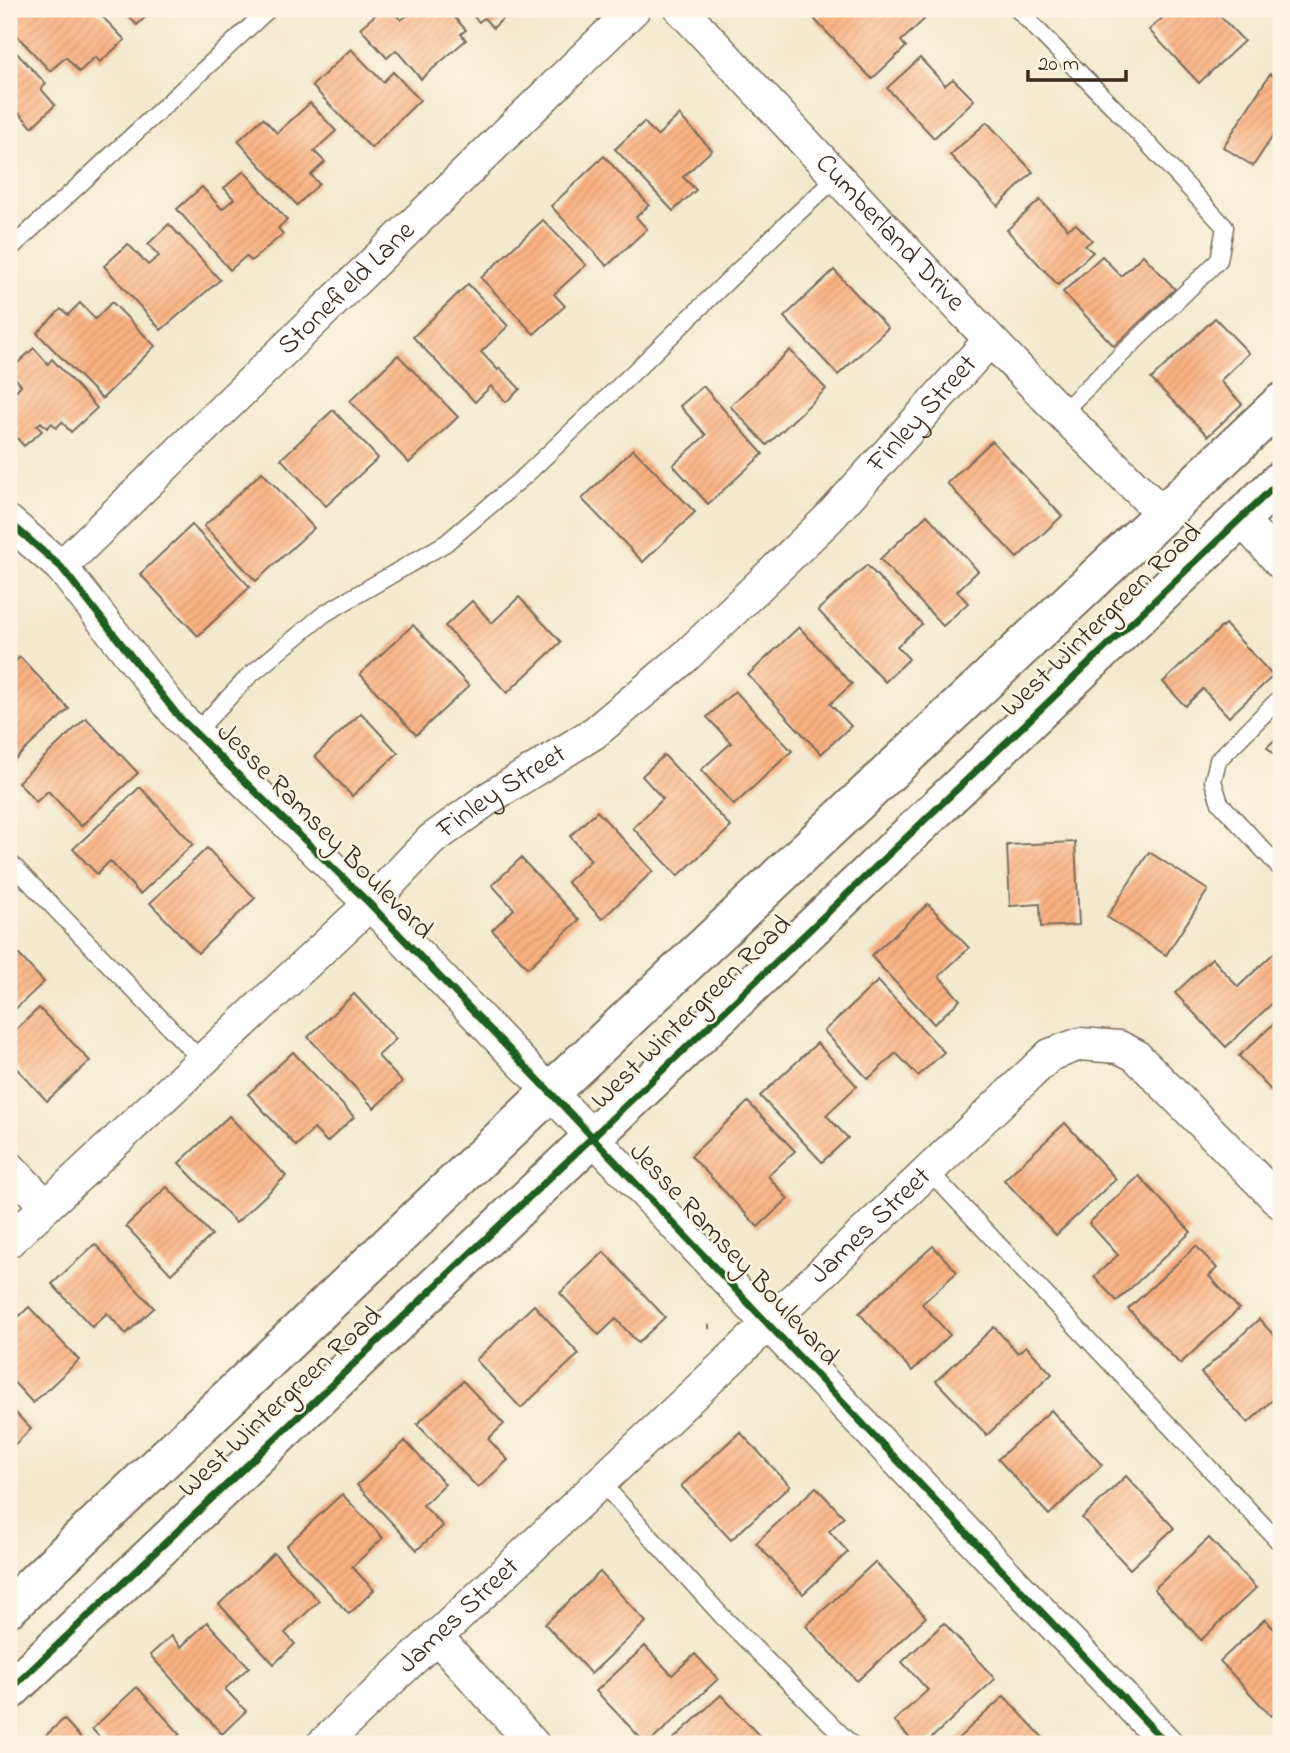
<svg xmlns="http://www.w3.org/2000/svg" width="1290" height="1753" viewBox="0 0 1290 1753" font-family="'Indie Flower',sans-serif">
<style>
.building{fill:url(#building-hatch)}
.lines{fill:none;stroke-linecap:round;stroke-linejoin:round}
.service-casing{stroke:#7b6d5c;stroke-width:19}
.minor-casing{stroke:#7b6d5c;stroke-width:35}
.tertiary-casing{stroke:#7b6d5c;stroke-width:42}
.path{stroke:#7b6d5c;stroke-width:4.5;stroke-dasharray:2 5;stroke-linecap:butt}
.service{stroke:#fff;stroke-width:16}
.minor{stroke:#fff;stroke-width:32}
.tertiary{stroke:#fff;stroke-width:38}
.cycleway-casing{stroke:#fcf5e5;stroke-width:11}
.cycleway{stroke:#1b5e20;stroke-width:7}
.labels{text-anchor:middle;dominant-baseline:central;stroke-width:5;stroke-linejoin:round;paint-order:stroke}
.street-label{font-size:28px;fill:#3b2a1e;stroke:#fcf5e5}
</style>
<defs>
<pattern id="building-hatch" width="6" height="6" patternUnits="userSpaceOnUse" patternTransform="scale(1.75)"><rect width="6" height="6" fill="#f9b181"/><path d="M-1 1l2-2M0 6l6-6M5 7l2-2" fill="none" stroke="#d6986f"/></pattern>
</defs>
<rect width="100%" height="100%" fill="#fcf5e5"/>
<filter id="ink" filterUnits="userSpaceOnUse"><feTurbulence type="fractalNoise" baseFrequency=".0143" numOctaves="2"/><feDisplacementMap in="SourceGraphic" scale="14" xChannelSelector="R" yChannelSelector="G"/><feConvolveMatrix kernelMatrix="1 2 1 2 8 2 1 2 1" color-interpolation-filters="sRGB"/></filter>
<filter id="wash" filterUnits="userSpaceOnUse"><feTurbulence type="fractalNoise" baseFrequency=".00686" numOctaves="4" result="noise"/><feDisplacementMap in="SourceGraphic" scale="28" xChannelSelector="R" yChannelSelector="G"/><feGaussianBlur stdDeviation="1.57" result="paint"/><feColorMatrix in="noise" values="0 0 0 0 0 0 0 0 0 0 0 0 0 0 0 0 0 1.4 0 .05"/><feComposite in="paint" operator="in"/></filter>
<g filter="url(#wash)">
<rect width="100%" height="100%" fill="#f2e9ce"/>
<g id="blocks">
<g class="building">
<polygon points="23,9 95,9 125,40 100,62 95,57 79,72 66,57 50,71 9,27 9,22"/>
<polygon points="122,9 154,9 137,25"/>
<polygon points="382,9 391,9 401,20 416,9 447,9 466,30 461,34 466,40 421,79 396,50 387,58 360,28"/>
<polygon points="466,9 513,9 493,28 484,18 479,22"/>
<polygon points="827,9 884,9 887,11 889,9 923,9 929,15 901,41 906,47 872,79 815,20"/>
<polygon points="1172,9 1213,9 1244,41 1199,83 1149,30"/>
<polygon points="11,47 46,84 41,89 55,105 32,127 19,113 9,122 9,49"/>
<polygon points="351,49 383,82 393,72 420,100 371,148 312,86"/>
<polygon points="920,58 945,85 953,79 974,100 934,138 887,88"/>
<polygon points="1270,74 1281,81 1281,137 1275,133 1253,166 1223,147"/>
<polygon points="310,103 336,131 314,151 325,162 311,175 319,184 297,205 238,141 263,118 277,133"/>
<polygon points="679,115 712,150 683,177 696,190 673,211 615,149 644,122 657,136"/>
<polygon points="987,122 1033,172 998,206 950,155"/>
<polygon points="604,156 649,205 636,217 647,229 607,266 551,206"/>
<polygon points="244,171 287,220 278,228 283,234 251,261 246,256 230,270 177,209 202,187 222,209 234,199 224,188"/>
<polygon points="1040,200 1068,229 1076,224 1092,240 1085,246 1093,252 1058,285 1007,230"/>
<polygon points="543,220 586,265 554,294 565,306 534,334 481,278"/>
<polygon points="169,224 220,280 161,330 104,266 128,244 148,265 159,256 148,244"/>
<polygon points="1143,255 1175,289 1114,346 1063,292 1102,256 1121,276"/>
<polygon points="834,270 888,328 838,375 784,317"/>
<polygon points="468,284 508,326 481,352 498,370 500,368 520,389 506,402 491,386 475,402 413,337"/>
<polygon points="112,302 155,346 102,399 37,333 61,309 68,315 80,303 95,319"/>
<polygon points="1215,318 1249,353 1220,381 1242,404 1208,436 1151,379"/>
<polygon points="34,348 48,364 52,359 97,408 71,432 62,422 56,428 52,423 47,428 41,422 37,426 42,431 24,446 9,429 9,383 16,391 21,385 9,371"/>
<polygon points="790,350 826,389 767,445 730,406"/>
<polygon points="398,355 458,417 409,463 350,401"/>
<polygon points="703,386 763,454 708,504 673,465 706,435 680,406"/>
<polygon points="333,410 378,458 326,506 281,459"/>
<polygon points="992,441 1062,516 1017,558 947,483"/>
<polygon points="633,449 695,512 643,562 582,499"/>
<polygon points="262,472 314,528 256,581 204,526"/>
<polygon points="927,515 978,571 957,591 968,603 943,626 880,559"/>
<polygon points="192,525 250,587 198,636 140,574"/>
<polygon points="867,565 922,624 897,646 909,659 885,682 818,610"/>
<polygon points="519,597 561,642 507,693 445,626 472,601 492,623"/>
<polygon points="1225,624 1273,676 1229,717 1203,689 1185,706 1163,682"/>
<polygon points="413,625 469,686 416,735 360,674"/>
<polygon points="799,627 852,684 830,704 851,726 821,754 748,675"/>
<polygon points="20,657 69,709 9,765 9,668"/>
<polygon points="735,691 792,751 734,805 701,770 731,743 707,717"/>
<polygon points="361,713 398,753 352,796 315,756"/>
<polygon points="86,718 138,773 81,826 48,791 36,802 18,782"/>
<polygon points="1281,734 1281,762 1267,747"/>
<polygon points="664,755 731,827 678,876 633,828 663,799 642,776"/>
<polygon points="140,787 193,844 140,894 110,861 97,874 73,849"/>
<polygon points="597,811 653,871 602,919 567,882 591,860 570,836"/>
<polygon points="1075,842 1079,925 1041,927 1040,904 1010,906 1007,845"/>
<polygon points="207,848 255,898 198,953 150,903"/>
<polygon points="1149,852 1208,890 1166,955 1107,917"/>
<polygon points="521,858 579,920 528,968 492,930 514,909 492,885"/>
<polygon points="928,904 969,948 939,976 960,1000 934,1024 871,956"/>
<polygon points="9,944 44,982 9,1015"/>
<polygon points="1276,951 1281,957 1281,995 1226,1047 1175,993 1212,958 1238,987"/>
<polygon points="878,981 944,1052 918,1076 896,1053 868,1079 824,1031"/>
<polygon points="354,994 396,1039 378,1056 402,1082 374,1108 308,1037"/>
<polygon points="39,1008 90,1061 47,1101 9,1060 9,1036"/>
<polygon points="1281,1017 1281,1101 1239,1056"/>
<polygon points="817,1043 857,1086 826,1115 848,1138 822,1162 760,1096"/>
<polygon points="293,1052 354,1117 327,1142 314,1129 296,1146 248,1094"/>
<polygon points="748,1102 795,1151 768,1176 788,1199 758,1227 691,1156"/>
<polygon points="229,1116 286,1176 236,1223 179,1163"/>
<polygon points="1065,1123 1116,1179 1056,1235 1004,1180"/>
<polygon points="1139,1176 1191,1232 1117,1301 1094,1277 1118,1255 1089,1223"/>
<polygon points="167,1187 212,1235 171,1274 126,1226"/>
<polygon points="95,1244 154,1308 126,1334 107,1313 92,1327 52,1284"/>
<polygon points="933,1246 957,1272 922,1304 950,1335 912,1371 859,1313"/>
<polygon points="1196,1246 1217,1268 1209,1276 1239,1309 1180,1364 1128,1309"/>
<polygon points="604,1252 665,1317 638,1343 616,1319 599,1335 560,1293"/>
<polygon points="534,1305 579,1354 521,1408 476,1360"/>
<polygon points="29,1307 79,1360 33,1403 9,1377 9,1326"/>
<polygon points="1259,1319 1281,1343 1281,1392 1248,1423 1201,1373"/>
<polygon points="994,1327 1018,1353 1026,1346 1052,1374 987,1435 936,1381"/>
<polygon points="463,1381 504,1424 488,1439 508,1460 478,1488 417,1424"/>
<polygon points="9,1406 31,1429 9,1450"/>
<polygon points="1051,1410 1102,1465 1049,1515 998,1459"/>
<polygon points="740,1432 790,1486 731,1540 681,1486"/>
<polygon points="405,1441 445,1484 423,1505 443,1526 417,1550 357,1485"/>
<polygon points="1126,1476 1174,1528 1130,1569 1082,1518"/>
<polygon points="816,1487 844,1517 829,1531 848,1552 803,1594 756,1543"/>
<polygon points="342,1494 383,1538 352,1567 374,1590 349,1614 286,1546"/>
<polygon points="1209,1538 1256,1588 1201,1640 1154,1589"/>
<polygon points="274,1553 319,1601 285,1633 295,1644 274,1664 219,1604"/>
<polygon points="875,1562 926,1617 857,1681 806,1626"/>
<polygon points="600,1572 646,1622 591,1674 545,1624"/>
<polygon points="1265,1619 1281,1637 1281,1706 1271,1716 1220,1661"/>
<polygon points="207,1622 249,1667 225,1689 246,1711 222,1734 150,1655 171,1636 181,1647"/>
<polygon points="944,1623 995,1679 925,1744 915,1744 894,1721 928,1690 902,1662"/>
<polygon points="645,1646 672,1675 695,1654 718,1679 648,1744 646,1744 596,1691"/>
<polygon points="137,1687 180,1734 169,1744 106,1744 92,1729"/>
<polygon points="721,1695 767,1744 668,1744"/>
<polygon points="1004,1696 1049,1744 952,1744"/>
<polygon points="64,1719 86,1744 36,1744"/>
</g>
</g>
</g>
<g filter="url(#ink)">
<use href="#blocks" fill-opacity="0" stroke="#7b6d5c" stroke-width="2"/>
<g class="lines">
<g class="service-casing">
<g id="service">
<polyline points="1017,9 1125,119 1225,227 1219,260 1061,413"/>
<polyline points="9,250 269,9"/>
<polyline points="1281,697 1218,760 1213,781 1220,803 1281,869"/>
<polyline points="195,733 248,677 324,614 446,543 526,475 640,366 785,225 838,176"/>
<polyline points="9,861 202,1061"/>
<polyline points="929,1171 1281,1544"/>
<polyline points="601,1482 721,1615 851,1744"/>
</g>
</g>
<g class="minor-casing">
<g id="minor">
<path id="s1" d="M681 9C840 179 996 352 1163 514"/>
<polyline points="1240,518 1281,563"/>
<polyline points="9,522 61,567 179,717 370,904 550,1092 768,1324 1167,1744"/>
<path id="s2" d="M61 567 634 9"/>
<polyline points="9,1167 46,1206"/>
<path id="s3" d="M9 1241 370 904 431 840 489 798 594 733 685 657 829 518 990 340"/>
<polyline points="436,1636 533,1744"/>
<path id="s4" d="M323 1744 768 1324 1050 1055 1080 1044 1119 1047 1135 1055 1281 1203"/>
</g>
</g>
<g class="tertiary-casing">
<g id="tertiary">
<polyline points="9,1607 550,1092 1281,403"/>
<polyline points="9,1691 559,1169 1281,480"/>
</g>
</g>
<polyline class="path" points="708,1327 714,1326"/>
<use href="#service" class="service"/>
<use href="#minor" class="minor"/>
<use href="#tertiary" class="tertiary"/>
<g class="cycleway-casing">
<g id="cycleway">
<polyline points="9,522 61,567 179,717 370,904 550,1092 768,1324 1167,1744"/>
<polyline points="9,1691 559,1169 1281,480"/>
</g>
</g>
<use href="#cycleway" class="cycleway"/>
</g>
</g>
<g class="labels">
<g class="street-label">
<text stroke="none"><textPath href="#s1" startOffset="306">Cumberland Drive</textPath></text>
<text stroke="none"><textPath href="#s2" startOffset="399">Stonefield Lane</textPath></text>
<text stroke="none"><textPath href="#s3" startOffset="1236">Finley Street</textPath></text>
<text transform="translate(1102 621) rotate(-44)">West Wintergreen Road</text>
<text stroke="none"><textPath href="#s3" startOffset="668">Finley Street</textPath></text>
<text transform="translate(324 832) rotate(45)">Jesse Ramsey Boulevard</text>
<text transform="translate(692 1013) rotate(-44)">West Wintergreen Road</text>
<text stroke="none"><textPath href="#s4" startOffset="754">James Street</textPath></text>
<text transform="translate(733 1255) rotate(47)">Jesse Ramsey Boulevard</text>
<text transform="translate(281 1403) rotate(-43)">West Wintergreen Road</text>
<text stroke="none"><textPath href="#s4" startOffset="187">James Street</textPath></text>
</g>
</g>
<rect width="1290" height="1753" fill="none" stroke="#fcf5e5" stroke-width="35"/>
<path d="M1028 70v10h98v-10" fill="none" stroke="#3b2a1e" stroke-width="3.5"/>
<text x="1038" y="70" font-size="21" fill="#3b2a1e" stroke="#fcf5e5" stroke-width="5" paint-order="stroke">20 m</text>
</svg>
